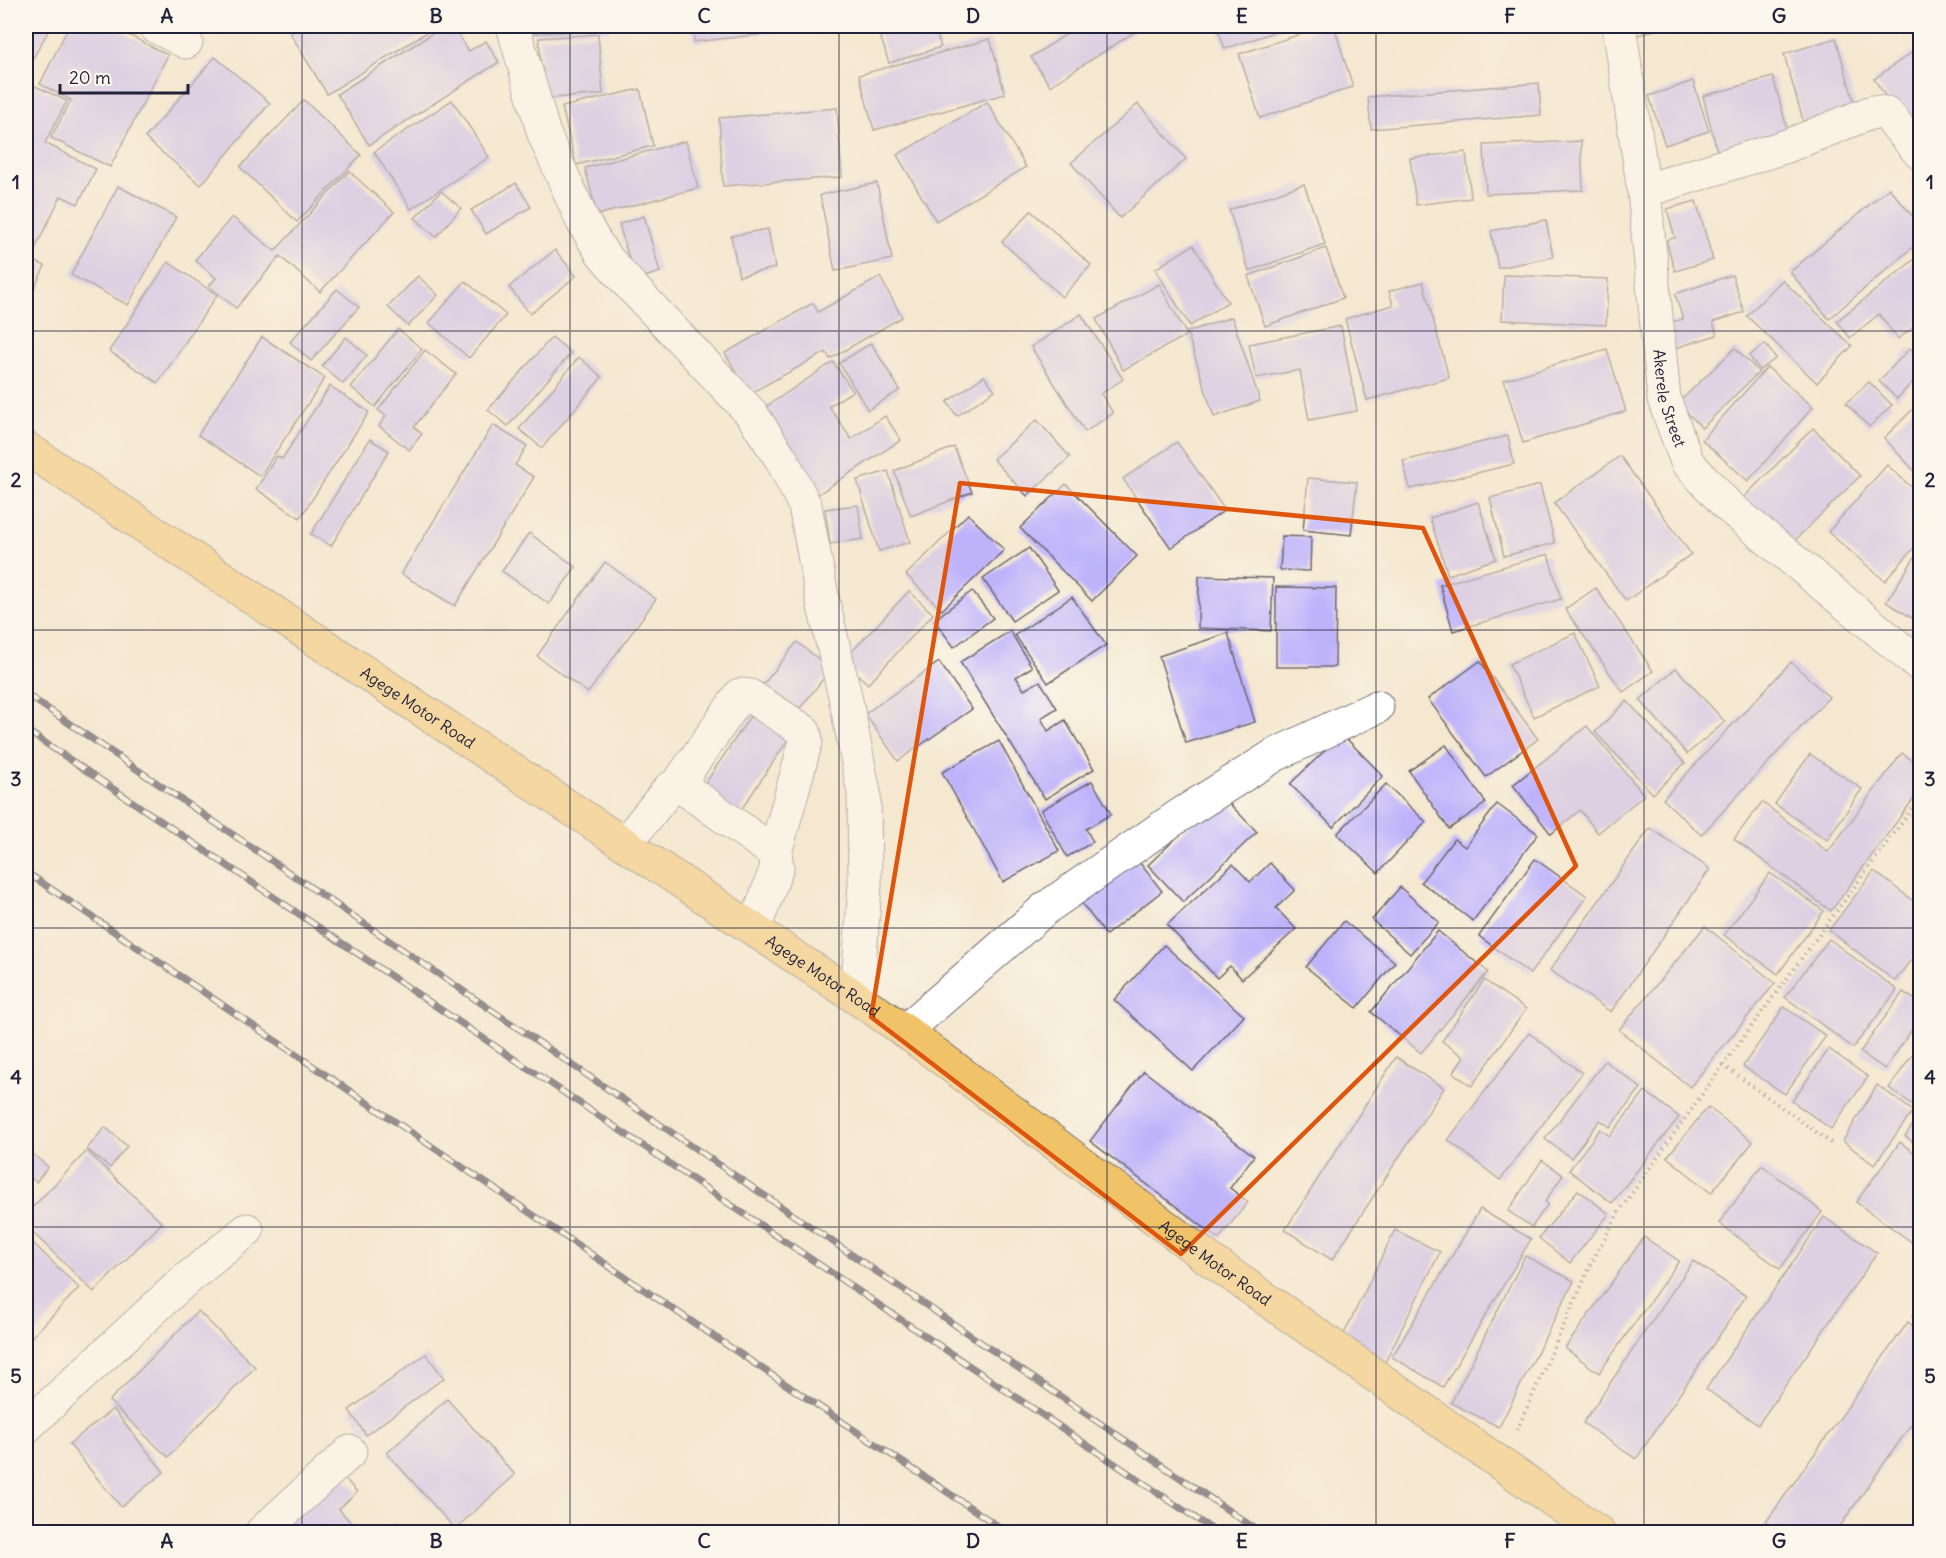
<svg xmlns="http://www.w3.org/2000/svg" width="1946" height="1558" viewBox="0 0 1946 1558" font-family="Delius,sans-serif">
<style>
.building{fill:#beb3fb}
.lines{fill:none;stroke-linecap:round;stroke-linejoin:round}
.minor-casing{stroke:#6c676f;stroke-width:35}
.major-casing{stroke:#6c676f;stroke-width:35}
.path{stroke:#6c676f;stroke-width:4;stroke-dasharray:1.5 4.5;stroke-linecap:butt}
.minor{stroke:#fff;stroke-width:33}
.major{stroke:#f1c369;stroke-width:33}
.rail-casing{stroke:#22223b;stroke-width:7}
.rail{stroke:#fbf7ec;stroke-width:4.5;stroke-dasharray:14;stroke-linecap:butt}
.marked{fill:none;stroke:#de560e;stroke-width:4.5;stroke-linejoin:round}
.grid{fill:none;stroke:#22223b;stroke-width:1.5;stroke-opacity:0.55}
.labels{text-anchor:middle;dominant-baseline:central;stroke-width:5;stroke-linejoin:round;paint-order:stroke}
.street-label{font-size:16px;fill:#22223b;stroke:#fbf7ec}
.neatline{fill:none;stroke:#22223b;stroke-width:2}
.grid-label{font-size:20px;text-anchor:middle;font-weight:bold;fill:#22223b}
</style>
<rect width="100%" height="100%" fill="#fbf7ec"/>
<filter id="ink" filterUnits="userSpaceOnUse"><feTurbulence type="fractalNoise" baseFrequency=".0167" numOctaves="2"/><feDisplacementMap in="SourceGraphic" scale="12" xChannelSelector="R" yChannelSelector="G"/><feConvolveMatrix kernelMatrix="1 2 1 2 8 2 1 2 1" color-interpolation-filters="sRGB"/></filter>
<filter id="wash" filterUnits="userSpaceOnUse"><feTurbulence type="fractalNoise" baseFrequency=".008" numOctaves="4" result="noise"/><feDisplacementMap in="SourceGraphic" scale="24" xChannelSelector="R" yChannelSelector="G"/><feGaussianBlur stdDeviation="1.35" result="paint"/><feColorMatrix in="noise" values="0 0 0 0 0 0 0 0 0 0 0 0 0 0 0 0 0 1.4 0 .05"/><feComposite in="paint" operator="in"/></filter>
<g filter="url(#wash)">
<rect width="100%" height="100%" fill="#f5e8d0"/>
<g id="blocks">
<g class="building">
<polygon points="26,26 51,26 27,69 26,68"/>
<polygon points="69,26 111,26 168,55 110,167 51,138 71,100 40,84"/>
<polygon points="303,26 437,26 327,94 290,33"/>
<polygon points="444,26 452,26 469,51 486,41 499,62 369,145 337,94"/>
<polygon points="520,26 611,26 611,30 521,34"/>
<polygon points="693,26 826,26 826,27 694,42"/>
<polygon points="877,26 934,26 941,47 889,63"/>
<polygon points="1079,26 1144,26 1050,86 1031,57"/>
<polygon points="1217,26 1291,26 1225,49"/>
<polygon points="1326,26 1334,26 1353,87 1260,118 1239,54"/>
<polygon points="1632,26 1667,26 1635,36"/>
<polygon points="598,34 603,94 543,99 539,38"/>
<polygon points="1836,38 1856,109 1804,124 1784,54"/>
<polygon points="990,39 1005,94 874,130 859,75"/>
<polygon points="1920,47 1920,134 1914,138 1874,79"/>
<polygon points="215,57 270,103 201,185 145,138"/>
<polygon points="1773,77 1788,132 1717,151 1703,96"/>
<polygon points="1693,81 1709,131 1665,145 1649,96"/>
<polygon points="1539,83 1541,115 1371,129 1368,97"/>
<polygon points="31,84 67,101 45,143 96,169 78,204 61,196 30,259 45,266 26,305 26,96"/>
<polygon points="640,89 653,146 576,165 562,107"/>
<polygon points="304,100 361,155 297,222 240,167"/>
<polygon points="452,100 489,157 411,209 374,152"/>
<polygon points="987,102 1026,167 936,221 897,155"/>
<polygon points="1138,104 1186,159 1120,218 1071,163"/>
<polygon points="837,108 842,177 723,186 719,118"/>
<polygon points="686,141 698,188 597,215 585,168"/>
<polygon points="1581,141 1583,190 1486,194 1484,145"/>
<polygon points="1466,152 1471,198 1416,205 1410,158"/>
<polygon points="349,171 394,212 320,292 280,256 236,308 209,286 216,278 195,260 232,217 275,251"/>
<polygon points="516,183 531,207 486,234 471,210"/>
<polygon points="877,183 892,259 835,271 820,195"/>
<polygon points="1304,184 1325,244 1249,271 1229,210"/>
<polygon points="118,186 176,217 128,305 71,275"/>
<polygon points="1889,188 1920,225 1920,241 1829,319 1790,272"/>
<polygon points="441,191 461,208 436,237 415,218"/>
<polygon points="1696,201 1713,260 1675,271 1666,240 1675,238 1667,209"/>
<polygon points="1031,211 1091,265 1062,297 1002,242"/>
<polygon points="644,216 660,272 635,280 619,224"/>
<polygon points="1546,220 1553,257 1498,268 1491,231"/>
<polygon points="768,229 775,268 739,276 731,236"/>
<polygon points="1193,245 1228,302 1190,326 1155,269"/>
<polygon points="1326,248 1343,298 1265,326 1248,276"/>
<polygon points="555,250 576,276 530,314 509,287"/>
<polygon points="1920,255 1920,322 1898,339 1879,314 1850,338 1837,321"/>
<polygon points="168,262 217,295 158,383 109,351"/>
<polygon points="1504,275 1608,279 1606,325 1502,320"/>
<polygon points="1732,275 1744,312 1713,322 1717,335 1675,348 1668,323 1683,319 1675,294"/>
<polygon points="418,276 438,295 408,326 388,307"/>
<polygon points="880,277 902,317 830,359 826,352 749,394 725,353 813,303 818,312"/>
<polygon points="1782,280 1852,346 1817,383 1747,316"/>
<polygon points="465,281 506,315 469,358 429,323"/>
<polygon points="1423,282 1449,378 1367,400 1345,319 1393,305 1389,291"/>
<polygon points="1159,284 1187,335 1123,370 1096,319"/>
<polygon points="337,289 359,307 311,361 290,342"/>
<polygon points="1081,314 1123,379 1101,394 1113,413 1085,432 1031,347"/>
<polygon points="1232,317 1260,401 1214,417 1187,332"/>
<polygon points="1341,326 1357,411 1309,420 1300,370 1256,378 1249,344"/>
<polygon points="398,329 422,349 375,407 351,387"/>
<polygon points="262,337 325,378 260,476 198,435"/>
<polygon points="346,337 367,355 343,384 322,366"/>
<polygon points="552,337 571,353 508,426 488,410"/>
<polygon points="871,343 900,390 868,410 839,363"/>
<polygon points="1765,344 1776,358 1760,370 1749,356"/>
<polygon points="1735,348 1759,372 1702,428 1678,403"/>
<polygon points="1910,348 1920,358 1920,374 1897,399 1879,381"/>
<polygon points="1607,349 1626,411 1523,443 1504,380"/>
<polygon points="425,350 456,374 414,427 422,434 409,450 379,426 386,416 378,410"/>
<polygon points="579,357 602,377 542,448 519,429"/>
<polygon points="833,362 853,391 829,406 851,439 885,416 901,440 817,495 761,410"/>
<polygon points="1767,367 1813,407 1748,481 1702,440"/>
<polygon points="984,376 995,390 957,416 947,402"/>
<polygon points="1869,382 1892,405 1869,427 1846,403"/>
<polygon points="330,386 369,412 300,518 256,489 277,456 282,459"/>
<polygon points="1920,402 1920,477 1884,438"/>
<polygon points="1037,420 1070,457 1027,496 993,459"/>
<polygon points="493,425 527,446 515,465 534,477 455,606 401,574"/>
<polygon points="1813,428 1860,476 1788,547 1741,500"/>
<polygon points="1508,436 1514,464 1410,489 1403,461"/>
<polygon points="370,439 389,451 331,546 311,534"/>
<polygon points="1177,442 1225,510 1171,548 1123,479"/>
<polygon points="954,447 972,492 911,516 894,471"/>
<polygon points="1620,456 1691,554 1626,601 1554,503"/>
<polygon points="1887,465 1920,495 1920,541 1885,581 1828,532"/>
<polygon points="888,471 910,542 879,551 857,480"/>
<polygon points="1308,478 1357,482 1351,535 1303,530"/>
<polygon points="1066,484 1137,556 1092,601 1020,528"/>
<polygon points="1540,485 1555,543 1504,556 1490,498"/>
<polygon points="1478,502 1496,559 1448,575 1430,518"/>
<polygon points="858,505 863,539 830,544 825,509"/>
<polygon points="968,514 1004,550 942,610 906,575"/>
<polygon points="529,533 576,567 549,604 502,571"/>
<polygon points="1282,536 1311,537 1310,571 1280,570"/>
<polygon points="1029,548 1058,590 1012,621 983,579"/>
<polygon points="1920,549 1920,623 1886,602"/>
<polygon points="1548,554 1561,599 1453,631 1440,585"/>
<polygon points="605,562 656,599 588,693 537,656"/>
<polygon points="1199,576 1273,578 1271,631 1198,628"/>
<polygon points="1276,587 1336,588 1335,667 1276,667"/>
<polygon points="1596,588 1653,671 1623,692 1565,609"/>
<polygon points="909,591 933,614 868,684 843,661"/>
<polygon points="972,591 993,618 954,647 934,620"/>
<polygon points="1072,597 1106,645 1048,683 1015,635"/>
<polygon points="1010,631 1032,667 1016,677 1024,690 1040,681 1057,708 1041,718 1048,731 1065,720 1094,769 1045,799 960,662"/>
<polygon points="1228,633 1255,722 1186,743 1159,656"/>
<polygon points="1575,633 1600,686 1534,717 1509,664"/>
<polygon points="797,642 831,669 797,712 763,685"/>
<polygon points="1480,661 1538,739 1486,777 1428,699"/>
<polygon points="939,662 972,709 898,761 865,714"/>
<polygon points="1791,662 1829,697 1701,835 1663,799"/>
<polygon points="1676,668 1725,722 1687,754 1640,700"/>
<polygon points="1627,701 1685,763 1653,794 1595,732"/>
<polygon points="755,709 792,734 739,813 702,788"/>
<polygon points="1587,726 1644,795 1598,833 1580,810 1551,834 1513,785"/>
<polygon points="1342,734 1383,776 1333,827 1290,784"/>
<polygon points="999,741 1059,851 1003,882 942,772"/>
<polygon points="1446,745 1486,803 1449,829 1409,771"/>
<polygon points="1902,753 1920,766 1920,790 1831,911 1734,839 1762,802 1828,852"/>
<polygon points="1810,754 1862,789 1827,840 1775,804"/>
<polygon points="1092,781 1111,814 1086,829 1093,842 1067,857 1041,810"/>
<polygon points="1386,784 1426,822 1378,873 1337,834"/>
<polygon points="1221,795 1257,832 1183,902 1148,865"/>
<polygon points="1497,804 1538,834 1473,921 1421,882 1454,839 1465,847"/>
<polygon points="1650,828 1710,869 1611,1012 1550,970"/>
<polygon points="1136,858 1162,891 1106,935 1080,901"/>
<polygon points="1535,859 1587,896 1530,974 1479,936"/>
<polygon points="1270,863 1295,890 1276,908 1296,929 1242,979 1230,966 1217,978 1167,925 1233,864 1250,882"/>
<polygon points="1874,871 1920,906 1920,948 1895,981 1829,930"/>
<polygon points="1770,873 1824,911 1778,974 1724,935"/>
<polygon points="1400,887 1439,922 1410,954 1372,920"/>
<polygon points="1344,921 1395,962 1357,1008 1306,967"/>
<polygon points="1705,926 1775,983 1690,1087 1619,1030"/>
<polygon points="1438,931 1488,972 1421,1053 1371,1012"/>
<polygon points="1829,939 1897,990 1853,1048 1785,997"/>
<polygon points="1164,945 1244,1016 1193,1071 1114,1000"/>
<polygon points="1484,980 1526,1009 1472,1086 1453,1073 1464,1057 1442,1041"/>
<polygon points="1903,992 1920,1003 1920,1018 1885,1069 1860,1052"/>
<polygon points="1784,1007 1826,1036 1785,1094 1743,1066"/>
<polygon points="1529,1033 1582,1073 1500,1180 1448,1140"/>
<polygon points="1920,1044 1920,1097 1915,1106 1889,1088"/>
<polygon points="1829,1049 1868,1077 1831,1129 1792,1101"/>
<polygon points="1396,1057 1444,1088 1332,1260 1285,1230"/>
<polygon points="1605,1061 1641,1088 1610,1127 1600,1120 1571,1158 1545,1139"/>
<polygon points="1144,1071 1254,1156 1230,1188 1248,1202 1219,1239 1090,1141"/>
<polygon points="1877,1085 1913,1111 1874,1165 1843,1141"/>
<polygon points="1645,1091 1679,1117 1612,1203 1569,1170 1600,1129 1610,1136"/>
<polygon points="1708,1107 1753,1142 1711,1193 1667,1157"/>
<polygon points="1920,1114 1920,1147 1905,1136"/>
<polygon points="105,1127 127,1146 110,1168 87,1149"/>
<polygon points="1900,1142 1920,1157 1920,1248 1856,1202"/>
<polygon points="26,1148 48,1167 36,1182 26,1173"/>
<polygon points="87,1151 162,1223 94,1292 26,1226 26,1214"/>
<polygon points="1542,1160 1563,1175 1545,1202 1548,1204 1532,1227 1508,1211"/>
<polygon points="1762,1165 1822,1212 1780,1269 1719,1223"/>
<polygon points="1578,1190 1609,1214 1570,1263 1539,1238"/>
<polygon points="1480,1209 1531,1239 1443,1387 1392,1357"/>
<polygon points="1824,1217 1877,1253 1758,1425 1706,1389"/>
<polygon points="1395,1230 1440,1252 1384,1364 1340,1342"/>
<polygon points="26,1236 79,1288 26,1343"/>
<polygon points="1644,1237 1679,1261 1599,1373 1565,1348"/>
<polygon points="1525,1256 1574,1281 1499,1427 1451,1403"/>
<polygon points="1693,1261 1746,1296 1636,1459 1583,1423"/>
<polygon points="1920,1305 1920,1323 1912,1317"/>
<polygon points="198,1311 255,1367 168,1457 109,1401"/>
<polygon points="1908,1322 1920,1331 1920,1412 1836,1532 1759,1532"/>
<polygon points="426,1354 444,1378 366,1435 349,1410"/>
<polygon points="447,1399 515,1475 455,1529 387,1453"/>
<polygon points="113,1409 164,1472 121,1507 69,1444"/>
<polygon points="340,1473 357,1492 339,1509 359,1532 271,1532"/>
<polygon points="396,1522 406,1532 384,1532"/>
</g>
</g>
</g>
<g filter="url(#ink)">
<use href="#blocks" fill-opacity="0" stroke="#6c676f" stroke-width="1.5"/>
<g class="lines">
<g class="minor-casing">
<g id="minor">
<polyline points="155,26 186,42"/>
<polyline points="513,26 544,134 583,222 602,253 629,284 751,413 782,460 805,506 823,602 845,696 864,793 865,884 857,998"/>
<path id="s1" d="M1619 26 1644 191 1664 399 1687 462 1728 506 1920 665"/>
<polyline points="1644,191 1787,146 1872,112 1886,113 1920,153"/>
<polyline points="678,784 740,695 750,696 804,731 806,741 775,853"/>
<polyline points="625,844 669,789 678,784 775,853 777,867 754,929"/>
<polyline points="905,1031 1046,908 1177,817 1275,755 1377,707"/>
<polyline points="26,1427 182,1283 247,1230"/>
<polyline points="262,1532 350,1452"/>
</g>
</g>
<g class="major-casing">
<g id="major">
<path id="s2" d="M26 448 857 998 905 1031 1209 1259 1598 1532"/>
</g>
</g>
<g class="path">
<polyline points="1723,1065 1834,1145"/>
<polyline points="1517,1430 1593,1260 1620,1210 1723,1065 1920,798"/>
</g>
<use href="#minor" class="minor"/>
<use href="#major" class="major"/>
<g class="rail-casing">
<g id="rail">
<polyline points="26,694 1260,1532"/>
<polyline points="26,730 1216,1532"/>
<polyline points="26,872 613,1269 1007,1532"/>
</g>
</g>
<use href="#rail" class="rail"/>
</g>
</g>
<path d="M0 0H1946V1558H0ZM960 483 1423 528 1576 866 1181 1254 871 1017Z" fill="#f5e8d0" fill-opacity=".55" fill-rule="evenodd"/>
<path class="marked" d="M960 483 1423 528 1576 866 1181 1254 871 1017Z"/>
<path class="grid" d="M302 26V1532M570 26V1532M839 26V1532M1107 26V1532M1376 26V1532M1644 26V1532M26 331H1920M26 630H1920M26 928H1920M26 1227H1920"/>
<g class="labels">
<g class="street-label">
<text stroke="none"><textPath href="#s1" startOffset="376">Akerele Street</textPath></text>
<text stroke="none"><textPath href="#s2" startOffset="470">Agege Motor Road</textPath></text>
<text stroke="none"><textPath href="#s2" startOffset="956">Agege Motor Road</textPath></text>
<text stroke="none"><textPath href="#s2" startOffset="1442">Agege Motor Road</textPath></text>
</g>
</g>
<rect width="1946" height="1558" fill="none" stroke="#fbf7ec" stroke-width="66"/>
<path d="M60 84v9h128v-9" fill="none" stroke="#22223b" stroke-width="3"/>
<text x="69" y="84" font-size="18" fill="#22223b" stroke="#fbf7ec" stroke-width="4.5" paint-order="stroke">20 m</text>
<rect x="33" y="33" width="1880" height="1492" class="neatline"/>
<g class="grid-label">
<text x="167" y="23">A</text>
<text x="436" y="23">B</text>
<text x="704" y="23">C</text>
<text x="973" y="23">D</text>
<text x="1242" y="23">E</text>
<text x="1510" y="23">F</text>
<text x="1779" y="23">G</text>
<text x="16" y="189">1</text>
<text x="1930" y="189">1</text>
<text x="16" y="487">2</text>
<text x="1930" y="487">2</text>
<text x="16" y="786">3</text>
<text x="1930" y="786">3</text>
<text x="16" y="1084">4</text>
<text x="1930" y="1084">4</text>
<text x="16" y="1383">5</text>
<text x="1930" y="1383">5</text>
<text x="167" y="1548">A</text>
<text x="436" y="1548">B</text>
<text x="704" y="1548">C</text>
<text x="973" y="1548">D</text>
<text x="1242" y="1548">E</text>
<text x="1510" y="1548">F</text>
<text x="1779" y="1548">G</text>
</g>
</svg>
